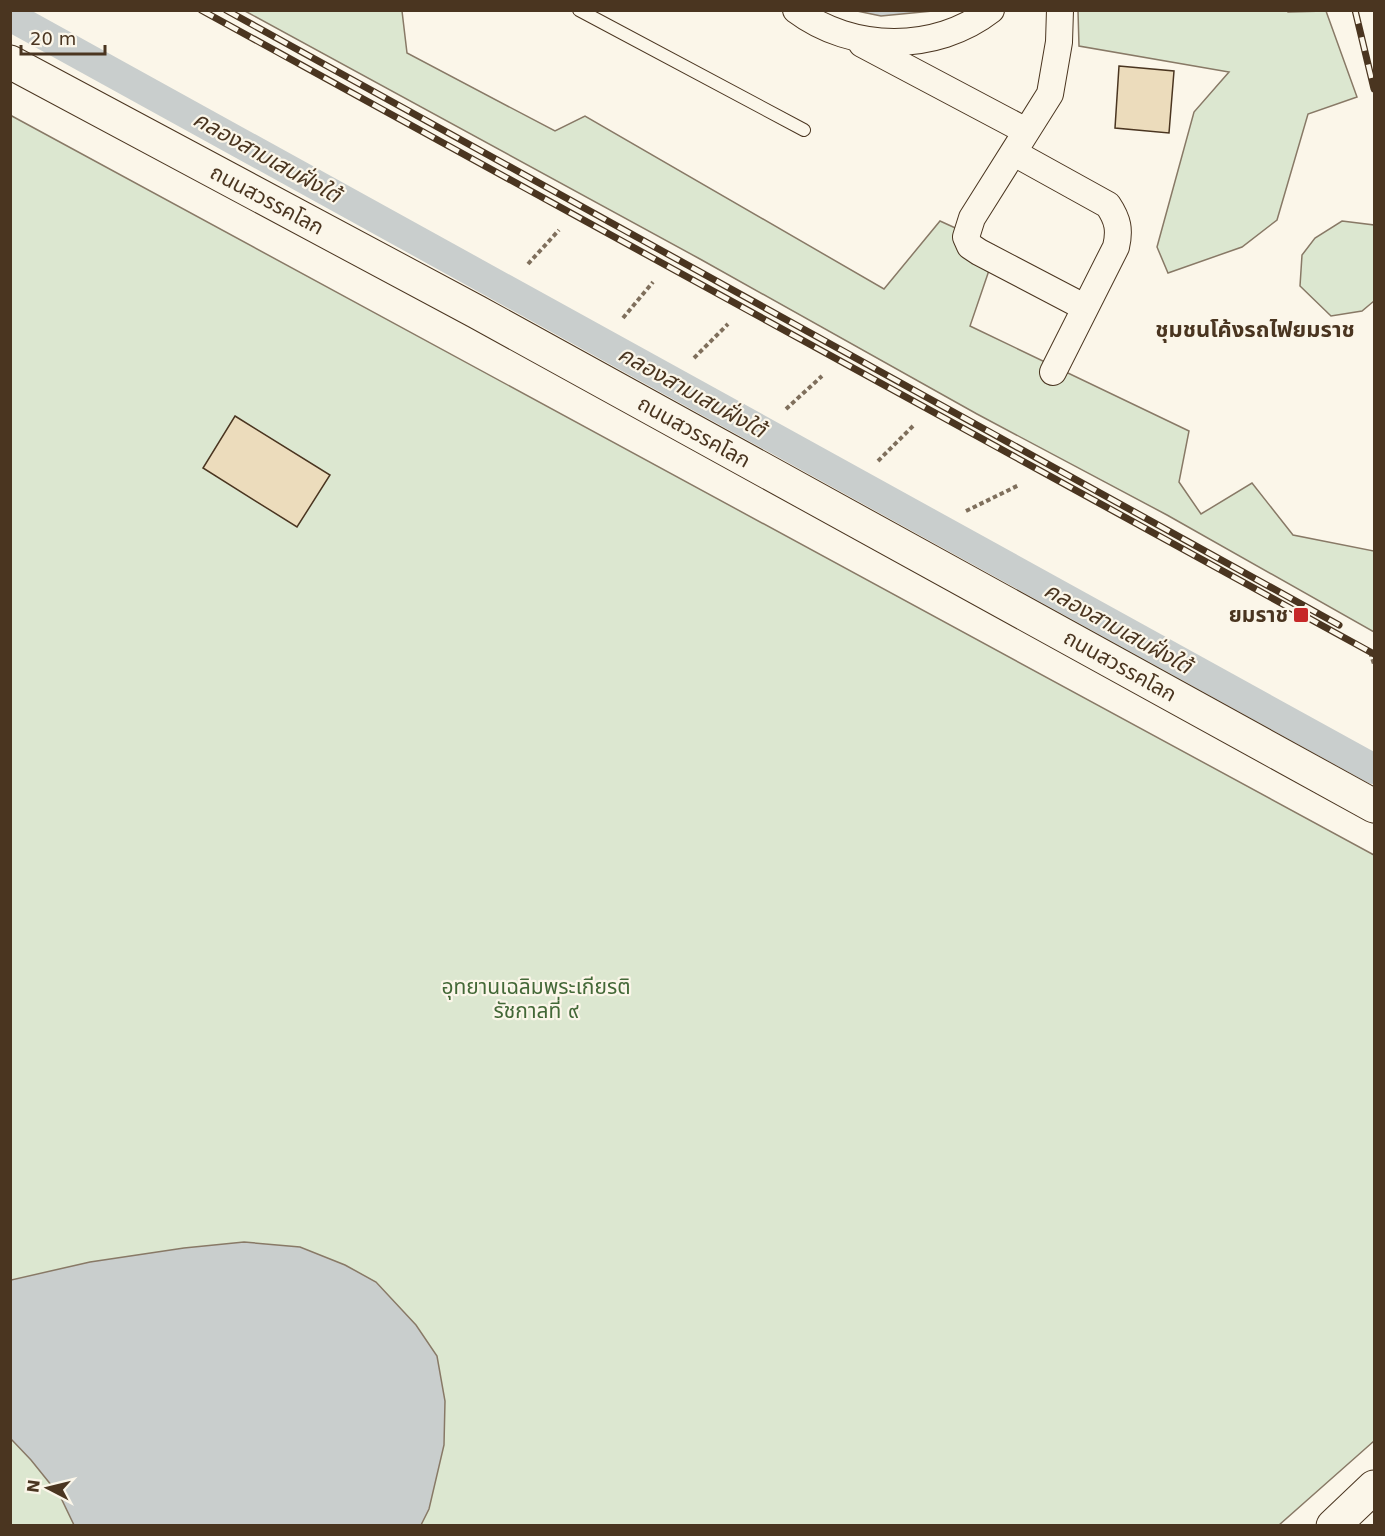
<svg xmlns="http://www.w3.org/2000/svg" width="1385" height="1536" viewBox="0 0 1385 1536" font-family="'DejaVu Sans','Noto Sans Thai',sans-serif">
<style>
.green{fill:#dce7d0;stroke:#887966;stroke-width:1.5}
.water{fill:#c9cecd;stroke:#887966;stroke-width:1.5}
.lines{fill:none;stroke-linecap:round;stroke-linejoin:round}
.canal{stroke:#c9cecd;stroke-width:30}
.building{fill:#ecdcbc;stroke:#4a3520;stroke-width:1.5}
.lane-casing{stroke:#4a3520;stroke-width:14}
.street-casing{stroke:#4a3520;stroke-width:28}
.secondary-casing{stroke:#4a3520;stroke-width:35}
.primary-casing{stroke:#4a3520;stroke-width:35}
.path{stroke:#7f6f5c;stroke-width:4;stroke-dasharray:4.5 3;stroke-linecap:butt}
.lane{stroke:#fbf6e9;stroke-width:12}
.street{stroke:#fbf6e9;stroke-width:26}
.secondary{stroke:#fbf6e9;stroke-width:33}
.primary{stroke:#fbf6e9;stroke-width:33}
.rail-casing{stroke:#4a3520;stroke-width:7}
.rail{stroke:#fbf6e9;stroke-width:4.5;stroke-dasharray:14;stroke-linecap:butt}
.poi-dot{fill:#c62828;stroke:#fbf6e9;stroke-width:2}
.labels{text-anchor:middle;dominant-baseline:central;stroke-width:4.5;stroke-linejoin:round;paint-order:stroke}
.street-label{font-size:21px;fill:#4a3520;stroke:#fbf6e9}
.poi-label{font-size:21px;font-weight:bold;fill:#4a3520;stroke:#fbf6e9;text-anchor:end}
.park-label{font-size:21px;fill:#436837;stroke:#fbf6e9}
.water-label{font-size:22px;font-style:italic;fill:#4a3520;stroke:#fbf6e9}
.neighbourhood-label{font-size:22px;font-weight:bold;fill:#4a3520;stroke:#fbf6e9}
</style>
<rect width="100%" height="100%" fill="#fbf6e9"/>
<g class="green">
<polygon points="1286,10 1288,12 1326,11 1357,97 1308,114 1277,220 1242,247 1168,273 1157,247 1194,112 1229,72 1079,46 1078,11"/>
<polygon points="245,11 402,11 407,53 555,131 585,116 884,289 940,221 997,247 970,326 1189,431 1179,482 1201,514 1252,483 1293,535 1374,551 1374,632 1167,515 977,414 700,259"/>
<polygon points="10,115 1374,855 1374,1441 1279,1525 11,1525"/>
<polygon points="1342,221 1374,225 1374,301 1362,311 1331,316 1300,286 1302,255 1315,238"/>
</g>
<g class="water">
<polygon points="857,11 932,10 932,11 881,16"/>
<polygon points="244,1242 300,1247 345,1265 376,1282 416,1325 437,1356 445,1401 444,1445 429,1509 421,1525 74,1525 60,1496 31,1460 11,1439 11,1280 90,1262 184,1248"/>
</g>
<g class="lines">
<polyline class="canal" points="10,16 1374,769"/>
</g>
<g class="building">
<polygon points="1119,66 1174,71 1169,133 1115,128"/>
<polygon points="235,416 330,475 297,527 203,468"/>
</g>
<g class="lines">
<g class="lane-casing">
<polyline id="lane" points="579,10 804,130"/>
</g>
<g class="street-casing">
<g id="street">
<path d="M796 10C852 52 936 53 991 10"/>
<polyline points="1060,10 1059,42 1050,94 972,218 966,237 970,246 979,252 1084,307"/>
<polyline points="862,44 1026,131"/>
<path d="M1014 153 1108 205C1118 220 1120 230 1116 247L1053 372"/>
</g>
</g>
<g class="secondary-casing">
<polyline id="secondary" points="10,62 477,312 1374,806"/>
</g>
<g class="primary-casing">
<polyline id="primary" points="1333,1526 1374,1487"/>
</g>
<g class="path">
<polyline points="528,264 559,230"/>
<polyline points="623,318 653,282"/>
<polyline points="694,358 728,324"/>
<polyline points="786,409 822,376"/>
<polyline points="878,461 913,426"/>
<polyline points="966,511 1019,485"/>
<polyline points="1370,652 1374,664"/>
</g>
<use href="#lane" class="lane"/>
<use href="#street" class="street"/>
<use href="#secondary" class="secondary"/>
<use href="#primary" class="primary"/>
<g class="rail-casing">
<g id="rail">
<polyline points="201,10 1374,654"/>
<polyline points="226,10 1339,625"/>
<polyline points="1355,10 1374,89"/>
</g>
</g>
<use href="#rail" class="rail"/>
</g>
<rect class="poi-dot" x="1293" y="607" width="16" height="16" rx="3"/>
<g class="labels">
<g class="street-label">
<text transform="translate(267 200) rotate(28)">ถนนสวรรคโลก</text>
<text transform="translate(694 432) rotate(29)">ถนนสวรรคโลก</text>
<text transform="translate(1120 666) rotate(29)">ถนนสวรรคโลก</text>
</g>
<g class="poi-label">
<text x="1288" y="615">ยมราช</text>
</g>
<g class="park-label">
<text x="536" y="987">อุทยานเฉลิมพระเกียรติ<tspan x="536" dy="24">รัชกาลที่ ๙</tspan></text>
</g>
<g class="water-label">
<text transform="translate(267 157) rotate(29)">คลองสามเสนฝั่งใต้</text>
<text transform="translate(692 392) rotate(29)">คลองสามเสนฝั่งใต้</text>
<text transform="translate(1118 628) rotate(29)">คลองสามเสนฝั่งใต้</text>
</g>
<g class="neighbourhood-label">
<text x="1255" y="329">ชุมชนโค้งรถไฟยมราช</text>
</g>
</g>
<rect width="1385" height="1536" fill="none" stroke="#4a3520" stroke-width="24"/>
<g transform="translate(48 1488) rotate(277)" stroke="#fbf6e9" stroke-width="4.5" paint-order="stroke">
<path d="M0-4.5L10 22L0 15L-10 22Z" fill="#4a3520"/>
<text y="-9" font-size="16" font-weight="bold" text-anchor="middle" fill="#4a3520">N</text>
</g>
<path d="M21 45v9h84v-9" fill="none" stroke="#4a3520" stroke-width="3"/>
<text x="30" y="45" font-size="18" fill="#4a3520" stroke="#fbf6e9" stroke-width="4.5" paint-order="stroke">20 m</text>
</svg>
